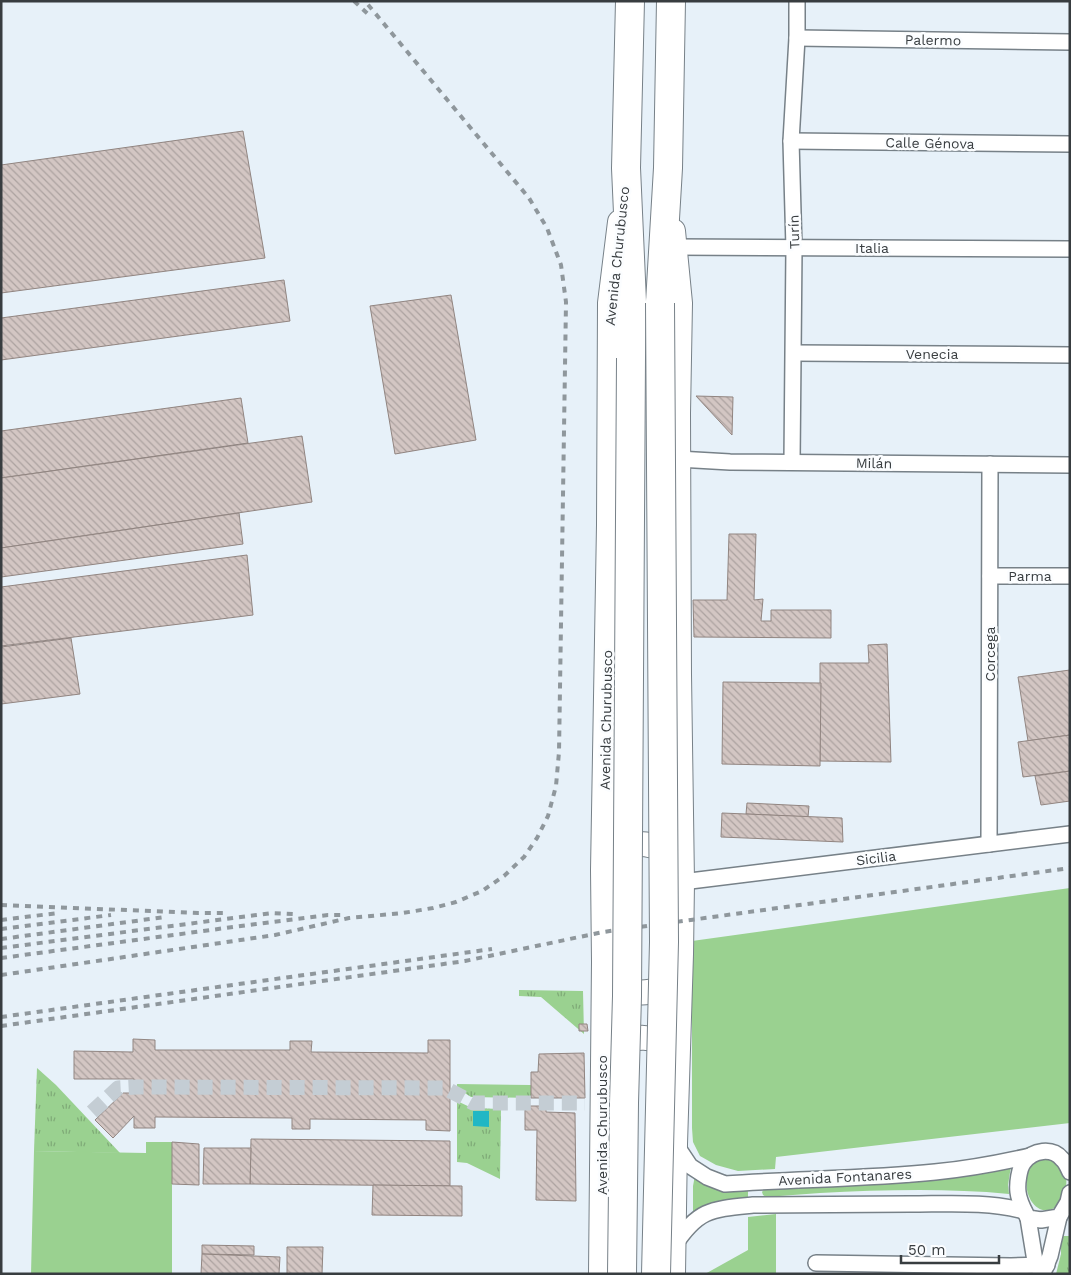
<svg xmlns="http://www.w3.org/2000/svg" width="1071" height="1275" viewBox="0 0 1071 1275" font-family="'Work Sans',sans-serif">
<style>
.green{fill:#9ad190}
.park{fill:url(#park-tufts)}
.water{fill:#21b7c4}
.building{fill:url(#building-back-hatch);stroke:#918581}
.lines{fill:none;stroke-linecap:round;stroke-linejoin:round}
.street-tunnel{stroke:#c4cdd4;stroke-width:15;stroke-dasharray:15 8;stroke-linecap:butt}
.street-casing{stroke:#778188;stroke-width:18}
.primary-casing{stroke:#778188;stroke-width:26}
.highway-casing{stroke:#778188;stroke-width:30}
.street{stroke:#fff;stroke-width:15}
.primary{stroke:#fff;stroke-width:24}
.highway{stroke:#fff;stroke-width:28}
.rail{stroke:#8f979c;stroke-width:4;stroke-dasharray:6 6;stroke-linecap:butt}
.highway-bridge-casing{stroke:#778188;stroke-width:30;stroke-linecap:butt}
.highway-bridge{stroke:#fff;stroke-width:28}
.labels{text-anchor:middle;dominant-baseline:central;stroke-width:5;stroke-linejoin:round;paint-order:stroke}
.street-label{font-size:14px;fill:#383d40;stroke:#fbfdff}
</style>
<defs>
<pattern id="park-tufts" width="24" height="20" patternUnits="userSpaceOnUse" patternTransform="scale(1.25)"><rect width="24" height="20" fill="#9ad190"/><path d="M3 7l-1-3M5 7V3M7 7l1-3M15 17l-1-3M17 17v-4M19 17l1-3" fill="none" stroke="#7fab77"/></pattern>
<pattern id="building-back-hatch" width="6" height="6" patternUnits="userSpaceOnUse" patternTransform="scale(1.25)"><rect width="6" height="6" fill="#d3c6c3"/><path d="M-1 5l2 2M0 0l6 6M5-1l2 2" fill="none" stroke="#aca2a0"/></pattern>
</defs>
<rect width="100%" height="100%" fill="#e7f1f9"/>
<g class="green">
<polygon points="1070,888 1070,1123 776,1157 775,1169 738,1171 716,1165 700,1156 693,1142 692,1128 692,941"/>
<polygon points="146,1142 172,1142 172,1274 31,1274 34,1151 146,1153"/>
<path d="M1052 1154C1056 1161 1063 1170 1066 1178 1067 1182 1066 1189 1064 1193 1052 1227 1022 1206 1027 1177 1028 1170 1032 1165 1035 1159Z"/>
<path d="M1011 1166 1008 1185 1009 1194C946 1188 882 1190 820 1193 802 1194 784 1196 766 1197L763 1195 762 1192 765 1188Z"/>
<polygon points="695,1175 747,1189 748,1192 748,1198 693,1214 693,1186"/>
<polygon points="776,1214 776,1274 705,1274 748,1250 748,1217"/>
</g>
<g class="park">
<polygon points="519,990 583,991 584,1034 541,997 519,996"/>
<polygon points="37,1068 56,1085 120,1153 34,1151"/>
<polygon points="457,1084 531,1085 531,1098 471,1097 457,1088"/>
<polygon points="457,1101 472,1108 501,1109 500,1179 467,1163 457,1162"/>
<polygon points="1061,1236 1070,1236 1070,1274 1056,1274 1061,1254"/>
</g>
<polygon class="water" points="473,1111 489,1111 489,1127 473,1126"/>
<g class="building">
<polygon points="243,131 265,258 1,293 1,165"/>
<polygon points="284,280 290,321 1,360 1,318"/>
<polygon points="451,295 476,440 395,454 370,306"/>
<polygon points="696,396 733,397 732,435"/>
<polygon points="241,398 248,443 1,478 1,431"/>
<polygon points="302,436 312,502 1,548 1,478"/>
<polygon points="239,513 243,544 1,577 1,548"/>
<polygon points="729,534 756,534 754,600 763,599 761,621 771,621 771,610 831,610 831,638 694,637 693,600 727,600"/>
<polygon points="247,555 253,615 1,646 1,587"/>
<polygon points="71,638 80,694 1,704 1,647"/>
<polygon points="887,644 891,762 820,761 820,663 869,663 868,645"/>
<polygon points="1070,670 1070,735 1028,741 1018,677"/>
<polygon points="723,682 821,683 820,766 722,764"/>
<polygon points="1070,735 1070,771 1023,777 1018,742"/>
<polygon points="1070,771 1070,801 1041,805 1035,776"/>
<polygon points="747,803 809,806 808,817 746,814"/>
<polygon points="722,813 842,818 843,842 721,837"/>
<polygon points="579,1024 587,1024 588,1031 579,1031"/>
<polygon points="133,1039 155,1040 155,1050 290,1050 290,1041 312,1041 311,1052 428,1053 428,1040 450,1040 450,1131 426,1130 426,1120 310,1119 310,1129 292,1129 292,1118 155,1117 155,1128 134,1128 134,1116 113,1138 95,1120 123,1093 134,1093 134,1079 74,1079 74,1051 133,1052"/>
<polygon points="584,1053 585,1098 531,1098 531,1072 538,1072 539,1054"/>
<polygon points="525,1106 546,1106 546,1112 575,1113 576,1201 536,1200 537,1130 525,1130"/>
<polygon points="251,1139 450,1141 450,1186 250,1184"/>
<polygon points="172,1142 199,1144 199,1185 172,1184"/>
<polygon points="204,1148 251,1148 250,1184 203,1184"/>
<polygon points="373,1185 462,1186 462,1216 372,1215"/>
<polygon points="202,1245 254,1246 254,1255 202,1254"/>
<polygon points="287,1247 323,1247 322,1274 287,1274"/>
<polygon points="202,1254 280,1257 279,1274 201,1274"/>
</g>
<g class="lines">
<polyline class="street-tunnel" points="92,1112 118,1088 137,1087 445,1088 473,1103 585,1103"/>
<g class="street-casing">
<g id="street">
<polyline points="797,38 1070,42"/>
<polyline points="791,141 1070,144"/>
<polyline points="675,247 1070,249"/>
<polyline points="794,353 1070,355"/>
<polyline points="678,459 730,462 1070,465"/>
<polyline points="792,462 794,248 791,141 797,38 797,1"/>
<polyline points="990,576 1070,576"/>
<polyline points="989,844 990,464"/>
<polyline points="682,882 1070,834"/>
<path d="M676 1145 690 1166 707 1177 725 1184C795 1179 866 1179 935 1172 967 1169 999 1163 1030 1156"/>
<path d="M1070 1172C1068 1168 1066 1162 1062 1159 1052 1147 1033 1150 1024 1162 1019 1168 1017 1184 1018 1192 1019 1202 1024 1210 1028 1218L1041 1220 1059 1217 1068 1202 1070 1193"/>
<polyline points="1028,1218 1035,1261 1042,1274"/>
<path d="M674 1246C698 1209 712 1209 753 1205 805 1205 858 1204 910 1204 948 1204 988 1201 1024 1211"/>
<polyline points="816,1263 1011,1266 1047,1265"/>
<polyline points="1043,1273 1050,1256 1059,1217"/>
</g>
</g>
<g class="primary-casing">
<g id="primary">
<polyline points="673,231 680,303 678,413 679,674 682,882 681,954 675,1144 673,1274"/>
<path d="M613 854C632 838 660 842 676 861"/>
<path d="M610 989C633 995 659 994 679 982"/>
<path d="M612 1051C628 1033 660 1033 674 1054"/>
<polyline points="601,1274 604,962 603,870 609,525 610,303 620,222"/>
</g>
</g>
<g class="highway-casing">
<g id="highway">
<polyline points="630,1 626,168 632,302 631,358"/>
<polyline points="660,303 668,168 671,1"/>
</g>
</g>
<use href="#street" class="street"/>
<use href="#primary" class="primary"/>
<use href="#highway" class="highway"/>
<g class="rail">
<polyline points="354,1 370,16"/>
<polyline points="1,905 198,913 227,913"/>
<polyline points="1,920 58,913"/>
<polyline points="1,929 111,915"/>
<polyline points="1,939 165,917"/>
<polyline points="1,948 272,913 293,914"/>
<polyline points="1,958 248,925 328,915 343,915"/>
<polyline points="1,975 275,935 349,918 403,913 433,908 456,902 482,891 504,876 524,857 537,838 548,816 556,786 559,752 566,302 561,265 547,228 529,198 365,1"/>
<polyline points="1,1017 492,949"/>
<polyline points="1,1026 465,961 603,932 1070,868"/>
</g>
<g class="highway-bridge-casing">
<g id="highway-bridge">
<polyline points="622,1274 624,1103 627,996 631,358"/>
<polyline points="656,1274 664,942 660,303"/>
</g>
</g>
<use href="#highway-bridge" class="highway-bridge"/>
</g>
<g class="labels">
<g class="street-label">
<text transform="translate(933 40) rotate(1)">Palermo</text>
<text transform="translate(930 143) rotate(1)">Calle Génova</text>
<text transform="translate(794 232) rotate(-92)">Turín</text>
<text x="872" y="248">Italia</text>
<text transform="translate(617 256) rotate(-84)">Avenida Churubusco</text>
<text x="932" y="354">Venecia</text>
<text transform="translate(874 463) rotate(1)">Milán</text>
<text x="1030" y="576">Parma</text>
<text transform="translate(990 654) rotate(-90)">Corcega</text>
<text transform="translate(606 720) rotate(-89)">Avenida Churubusco</text>
<text transform="translate(876 858) rotate(-7)">Sicilia</text>
<text transform="translate(602 1125) rotate(-90)">Avenida Churubusco</text>
<text transform="translate(845 1177) rotate(-3)">Avenida Fontanares</text>
</g>
</g>
<rect width="1071" height="1275" fill="none" stroke="#383d40" stroke-width="5"/>
<path d="M901 1255v8h98v-8" fill="none" stroke="#383d40" stroke-width="2.5"/>
<text x="908" y="1255" font-size="15" fill="#383d40" stroke="#fbfdff" stroke-width="4" paint-order="stroke">50 m</text>
</svg>
